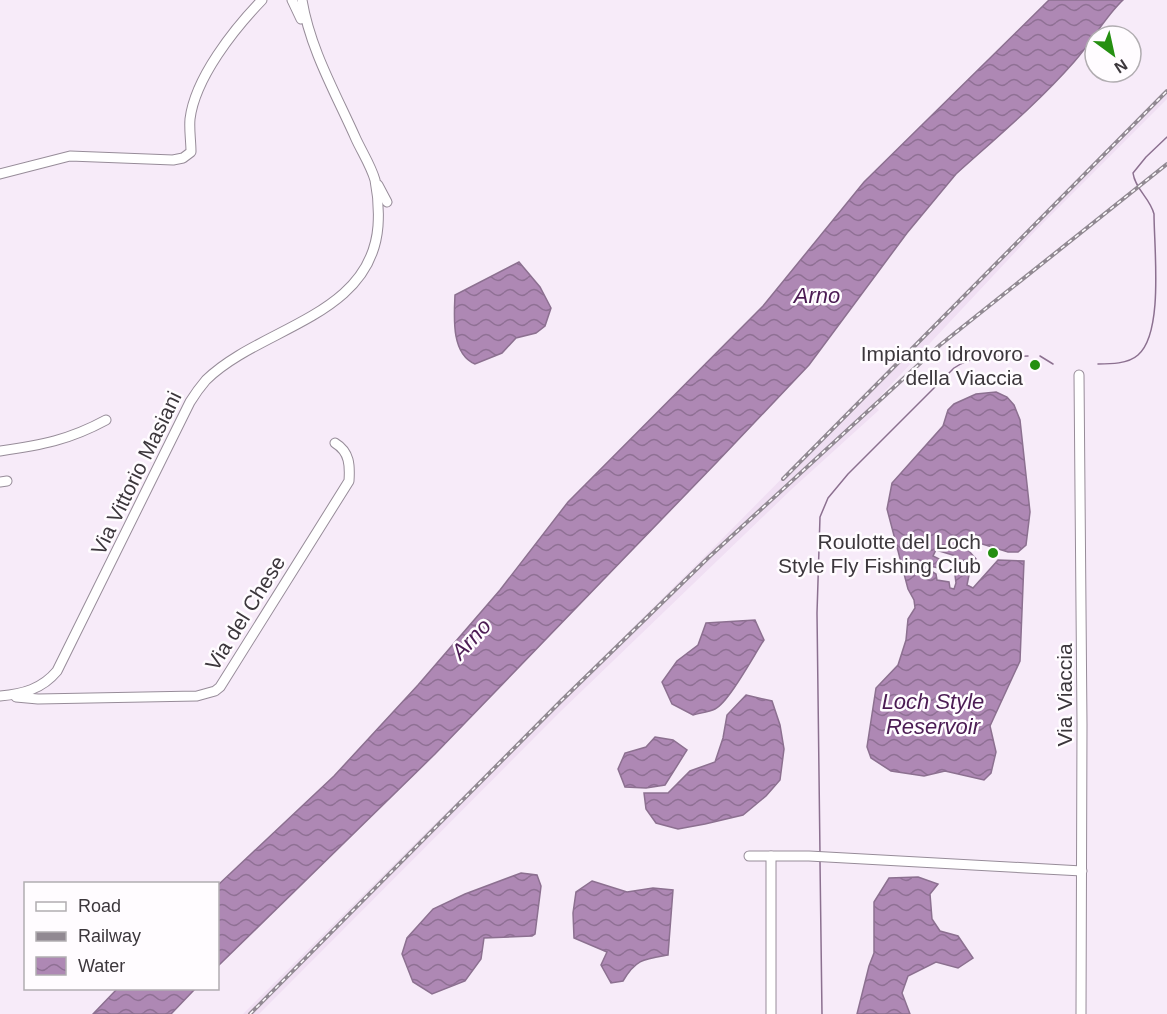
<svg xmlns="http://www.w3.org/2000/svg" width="1167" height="1014" viewBox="0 0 1167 1014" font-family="Helvetica,sans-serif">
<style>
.built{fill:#f0dff3}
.water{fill:url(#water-waves);stroke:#8c7090;stroke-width:1.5}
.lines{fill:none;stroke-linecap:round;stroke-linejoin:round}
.stream{stroke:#8c7090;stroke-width:1.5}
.minor-casing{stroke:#978c99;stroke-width:11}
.minor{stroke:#fff;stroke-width:9}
.rail-casing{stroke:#918992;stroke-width:4}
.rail{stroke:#fffcff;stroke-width:1.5;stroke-dasharray:4.5;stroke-linecap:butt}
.poi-dot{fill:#258f11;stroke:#fffcff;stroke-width:2}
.labels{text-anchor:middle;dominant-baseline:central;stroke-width:5;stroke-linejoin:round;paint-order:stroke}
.poi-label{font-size:21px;fill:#3c373c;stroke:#fffcff;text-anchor:end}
.street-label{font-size:21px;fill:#3c373c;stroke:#fffcff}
.water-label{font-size:22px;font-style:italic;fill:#4c1c54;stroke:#fffcff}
</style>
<defs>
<pattern id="water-waves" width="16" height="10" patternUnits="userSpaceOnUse" patternTransform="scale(1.5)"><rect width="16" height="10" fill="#ae88b4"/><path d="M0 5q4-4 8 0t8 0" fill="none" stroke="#8f7094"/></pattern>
</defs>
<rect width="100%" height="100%" fill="#f7ebf9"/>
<polygon class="built" points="1167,90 1167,99 1036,230 873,404 879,410 793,488 561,711 259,1014 243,1014 714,547"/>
<g class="water">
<path d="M1049 0H1123C1104 18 1092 42 1074 62 1038 103 996 138 956 174L907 233 809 365 717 462 435 754 218 966V885L334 776 418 685 500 590 568 502 763 306 864 182Z"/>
<path d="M519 262 540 287 551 308 545 326 536 333 516 338 502 353 475 364C451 354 454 317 455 295Z"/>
<polygon points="996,392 1007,397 1014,405 1020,420 1030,512 1026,545 1018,552 1008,552 963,538 959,541 959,546 969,551 976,559 972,570 967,561 962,561 960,567 954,566 956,556 936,550 933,556 941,560 941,564 938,568 930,566 931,571 936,574 937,580 949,582 950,588 954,589 956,583 954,568 965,571 969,575 967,585 973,588 998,560 1024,561 1020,661 990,726 996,752 991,773 984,780 945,771 924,776 891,771 871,758 867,747 876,688 898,665 906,640 908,619 915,608 914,600 908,589 887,509 892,483 943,426 948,410 954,404 976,394"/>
<path d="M755 620 764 640C754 655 729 702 715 709 709 712 700 713 693 715L672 704 662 682 677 661 698 645 706 623Z"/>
<polygon points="746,695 772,701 780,725 784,749 780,780 766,796 743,815 705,824 678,829 656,823 646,809 644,793 668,793 690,771 715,762 723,738 727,715"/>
<polygon points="655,737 673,740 687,750 665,785 646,788 625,787 618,769 625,753 646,747"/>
<polygon points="521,873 537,875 541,886 535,934 532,936 484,938 481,959 465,981 432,994 413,982 402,954 407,938 433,909 465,894"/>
<polygon points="918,877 938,884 930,894 932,919 940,931 958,936 973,958 958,968 936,962 908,976 902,993 910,1014 857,1014 869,966 874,953 874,902 889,878"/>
<path d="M592 881 627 892 653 888 673 890 668 955C644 959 636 959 623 981L611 983 601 965 607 952 574 938 573 913 576 892Z"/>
<polygon points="117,989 117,988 195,989 171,1014 93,1014"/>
</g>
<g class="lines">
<g class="stream">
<polyline points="1040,356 1053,364"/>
<path d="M1098 364C1110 364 1128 364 1138 355 1164 333 1154 248 1154 214 1150 198 1135 189 1133 173L1146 157 1167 137"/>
<path d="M820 854 817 613 820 517 828 498 848 474 954 368C976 353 1003 357 1028 356"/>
<polyline points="820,862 822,1014"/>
</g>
<g class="minor-casing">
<g id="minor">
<polyline points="292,0 301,19"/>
<path d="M0 174 70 156 173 160 183 158 191 152C191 141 189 130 190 119 195 78 234 29 262 0"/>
<polyline points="378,185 387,202"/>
<polyline points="1079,375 1082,724 1081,1014"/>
<path d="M0 451C42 445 69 440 106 420"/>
<polyline points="0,482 7,481"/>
<path d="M0 696C23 694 42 689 57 671L190 402C195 394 200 387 206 380 260 327 371 317 378 226 379 211 378 195 375 180 371 166 362 152 356 139 336 94 310 49 302 0"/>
<path d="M16 697 38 699 197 696 215 691 220 687 349 481C350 466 350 452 335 443"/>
<polyline points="749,856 809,856 1082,871"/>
<polyline points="771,856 771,1014"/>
</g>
</g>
<use href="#minor" class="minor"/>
<g class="rail-casing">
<g id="rail">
<polyline points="783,479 1167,91"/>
<polyline points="250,1014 561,701 709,557 940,345 1167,164"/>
</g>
</g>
<use href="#rail" class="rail"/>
</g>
<g class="poi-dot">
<circle cx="1035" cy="365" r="6"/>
<circle cx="993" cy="553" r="6"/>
</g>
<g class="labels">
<g class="poi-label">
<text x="1023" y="353">Impianto idrovoro<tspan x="1023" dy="24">della Viaccia</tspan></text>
<text x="981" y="541">Roulotte del Loch<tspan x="981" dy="24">Style Fly Fishing Club</tspan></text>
</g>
<g class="street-label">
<text transform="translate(136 473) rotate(-64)">Via Vittorio Masiani</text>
<text transform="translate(245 613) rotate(-58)">Via del Chese</text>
<text transform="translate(1064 695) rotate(-90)">Via Viaccia</text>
</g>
<g class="water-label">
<text x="817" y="295">Arno</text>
<text transform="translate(471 639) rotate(-47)">Arno</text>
<text x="933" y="701">Loch Style<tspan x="933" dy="25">Reservoir</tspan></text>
</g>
</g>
<rect x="24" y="882" width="195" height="108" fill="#fffcff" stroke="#b1adb1" stroke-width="1.5"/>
<rect x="36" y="902" width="30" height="9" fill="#ffffff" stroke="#b1adb1" stroke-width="1.5"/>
<text x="78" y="912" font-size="18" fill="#3c373c">Road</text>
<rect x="36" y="932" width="30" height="9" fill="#918992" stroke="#b1adb1" stroke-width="1.5"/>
<text x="78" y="942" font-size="18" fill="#3c373c">Railway</text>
<rect x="36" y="957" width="30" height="18" fill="url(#water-waves)" stroke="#b1adb1" stroke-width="1.5"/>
<text x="78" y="972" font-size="18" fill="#3c373c">Water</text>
<g transform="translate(1113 54) rotate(147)"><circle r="28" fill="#fffcff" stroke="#b1adb1" stroke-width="1.5"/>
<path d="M0-4.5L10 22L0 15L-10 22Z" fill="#258f11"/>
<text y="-9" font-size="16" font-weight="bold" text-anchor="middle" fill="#3c373c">N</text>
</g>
</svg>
